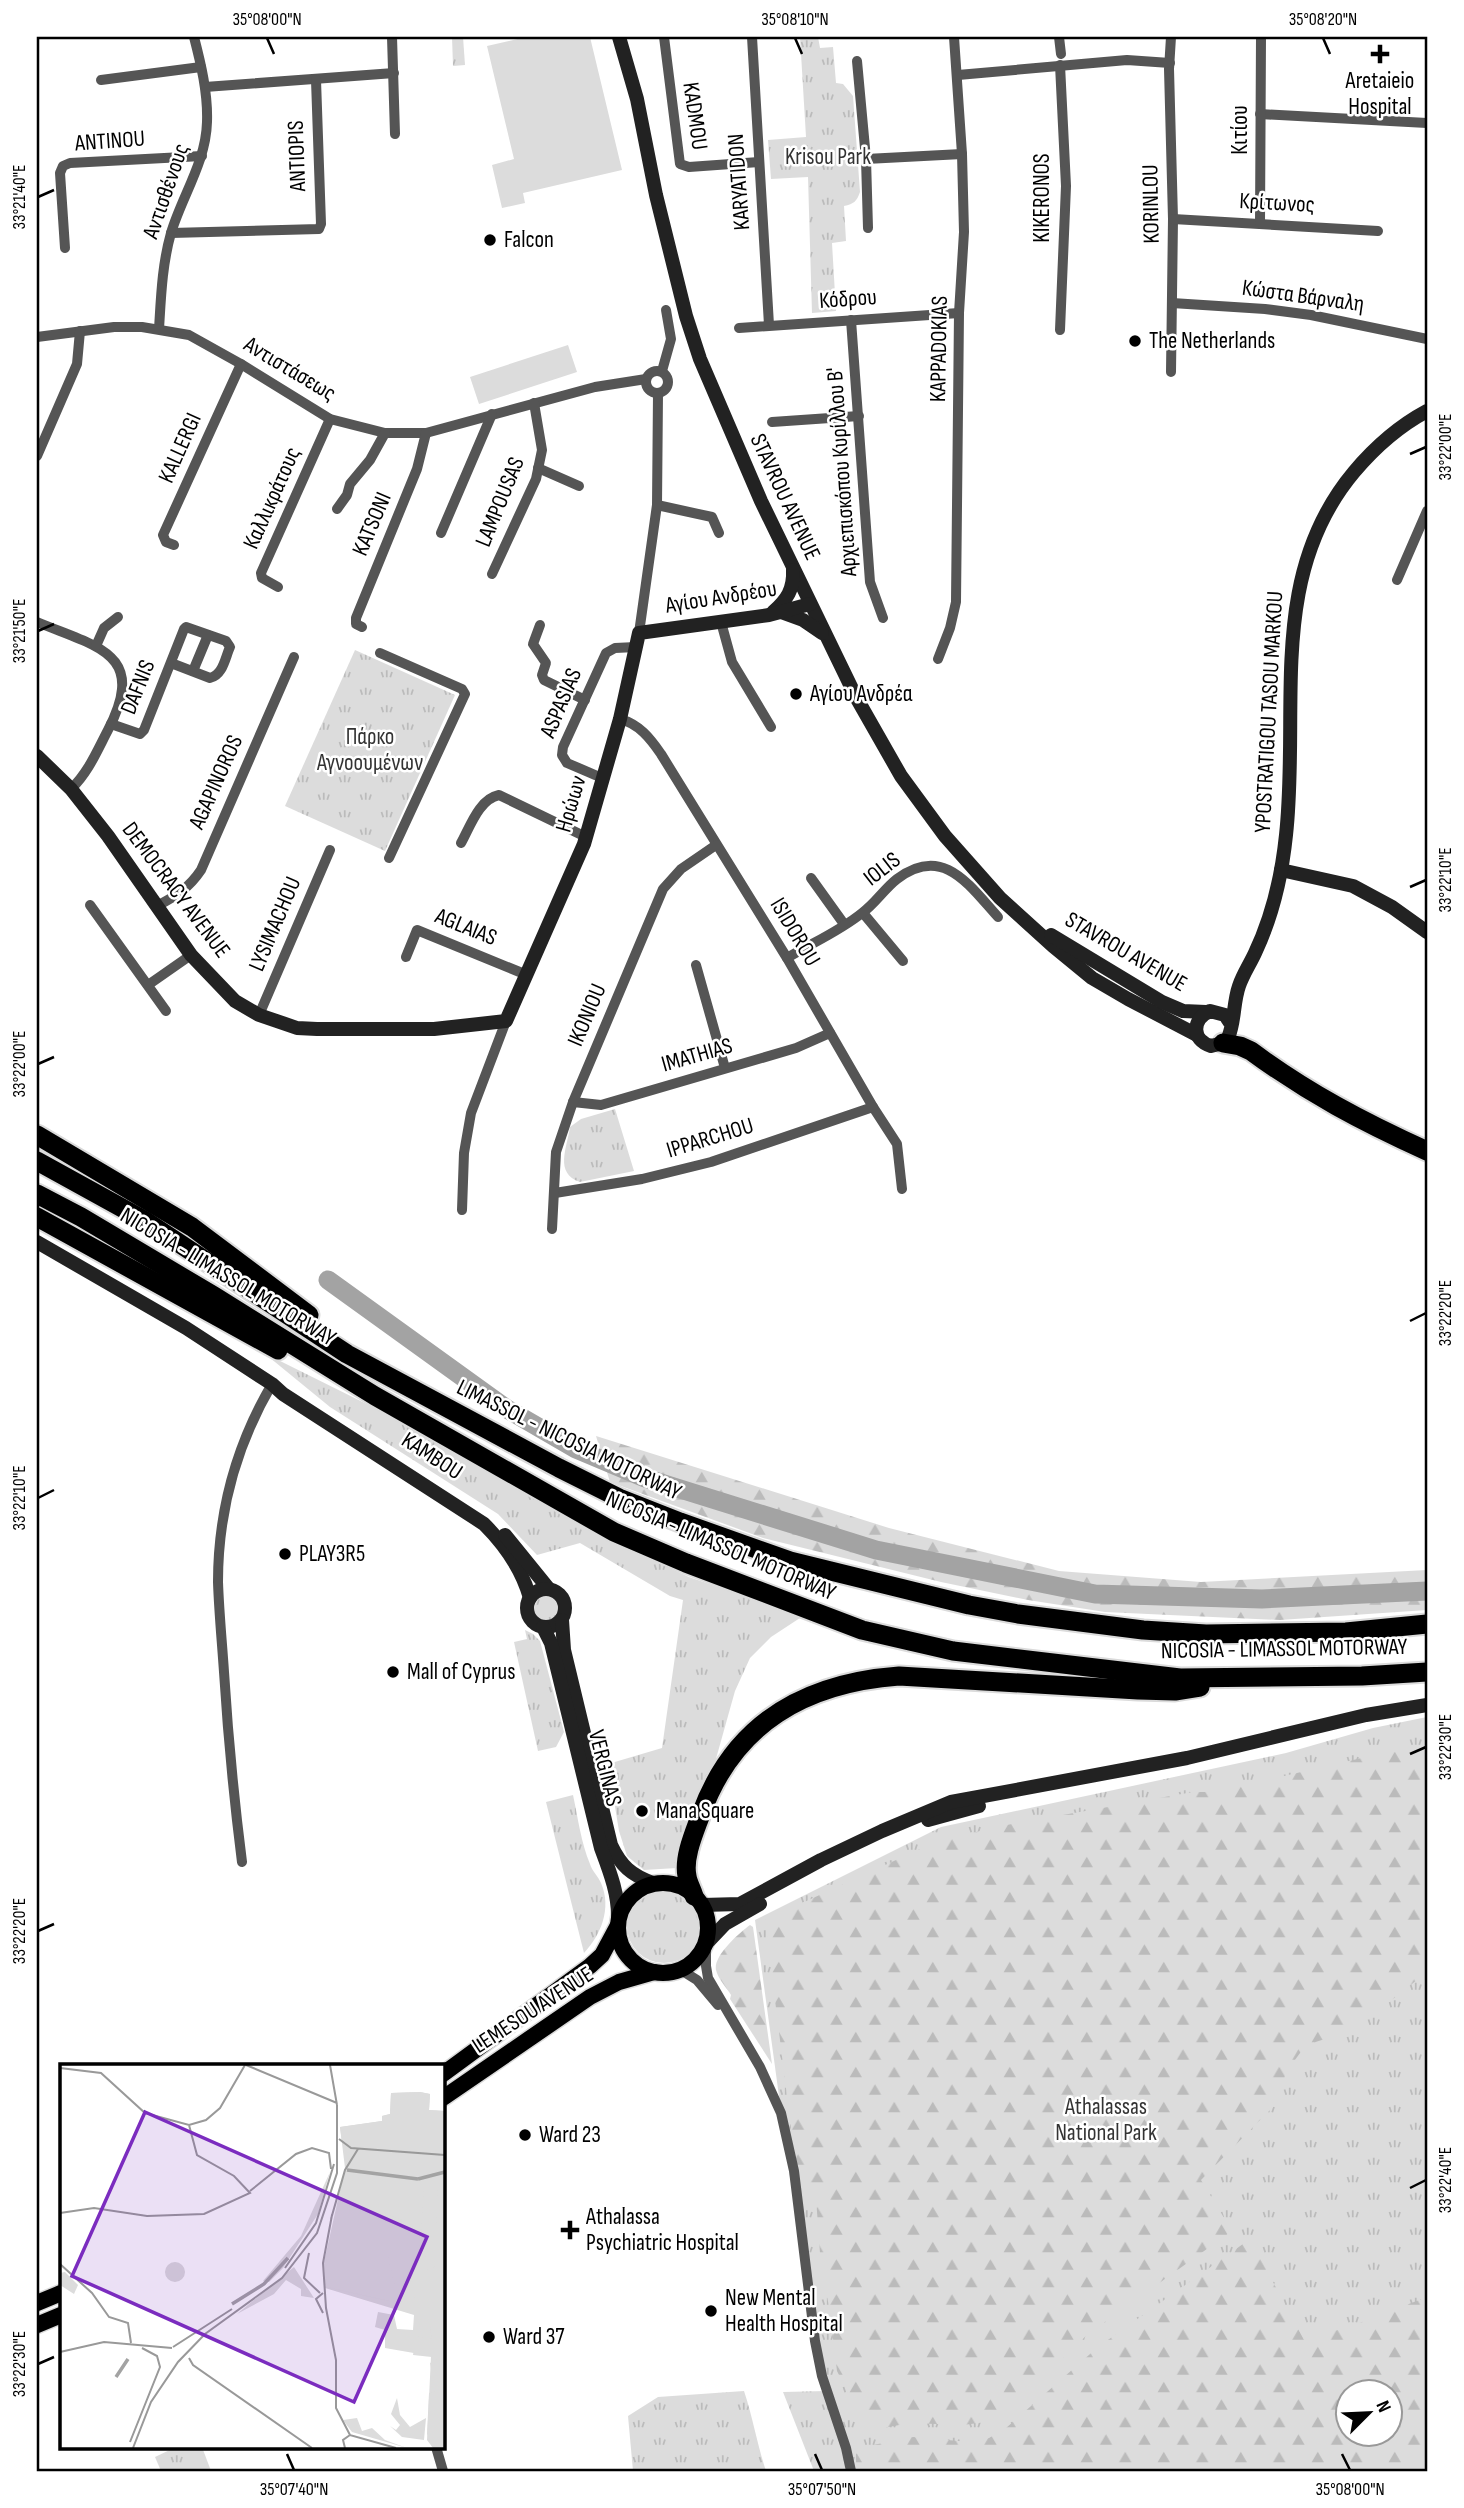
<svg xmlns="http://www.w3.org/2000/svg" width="1464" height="2508" viewBox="0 0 1464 2508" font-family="'Sofia Sans Condensed',sans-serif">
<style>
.grass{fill:url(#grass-tufts);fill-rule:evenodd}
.forest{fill:url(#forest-firs);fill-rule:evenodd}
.garden{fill:#dcdcdc}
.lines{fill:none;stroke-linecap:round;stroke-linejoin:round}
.river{stroke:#a3a3a3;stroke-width:19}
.primary-casing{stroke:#dbdbdb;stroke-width:19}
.highway-casing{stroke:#dbdbdb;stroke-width:23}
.street{stroke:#555;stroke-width:10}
.secondary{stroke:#222;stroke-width:14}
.primary{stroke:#000;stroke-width:16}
.highway{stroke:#000;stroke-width:19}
.ticks{fill:none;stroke:#000;stroke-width:2.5}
.poi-dot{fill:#000;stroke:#fff;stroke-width:2.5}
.labels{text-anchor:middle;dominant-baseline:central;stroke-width:5;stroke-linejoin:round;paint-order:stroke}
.poi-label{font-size:23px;fill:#000;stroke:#fff;text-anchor:start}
.street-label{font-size:23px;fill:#000;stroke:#fff}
.park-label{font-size:23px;fill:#333;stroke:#fff}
.inset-river{fill:none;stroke:#a3a3a3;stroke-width:3.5}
.inset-road{fill:none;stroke:#999;stroke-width:2}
.view{fill:#7b2cbf;fill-opacity:0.15;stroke:#7b2cbf;stroke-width:3.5}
.inset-edge{fill:none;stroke:#000;stroke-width:3.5}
.neatline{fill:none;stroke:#000;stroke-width:2.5}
.ticks-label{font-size:18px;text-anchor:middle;fill:#000}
</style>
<defs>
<pattern id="grass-tufts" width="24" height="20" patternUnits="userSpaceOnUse" patternTransform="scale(1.75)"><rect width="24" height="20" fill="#dcdcdc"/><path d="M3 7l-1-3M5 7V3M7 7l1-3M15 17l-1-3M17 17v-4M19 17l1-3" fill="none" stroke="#bbb"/></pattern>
<pattern id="forest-firs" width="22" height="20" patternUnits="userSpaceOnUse" patternTransform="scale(1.75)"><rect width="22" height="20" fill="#dcdcdc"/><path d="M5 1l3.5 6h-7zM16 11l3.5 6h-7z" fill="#bbb"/></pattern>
</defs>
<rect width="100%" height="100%" fill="#fff"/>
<g class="grass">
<polygon points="452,37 463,37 465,65 453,66"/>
<path d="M800 37H818L820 48 833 47 836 83 843 84 853 96 860 192C857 201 854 204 844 206L846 241 832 243 836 311 812 313 808 177 771 179 768 140 806 137Z"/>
<polygon points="355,650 455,695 385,851 285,806"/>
<path d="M615 1109 634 1171 580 1182C554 1173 567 1148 570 1127L581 1119Z"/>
<polygon points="264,1353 419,1430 557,1511 611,1540 689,1577 803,1616 771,1637 750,1658 735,1691 712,1773 677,1868 644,1870 627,1856 619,1831 608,1764 662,1748 683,1600 670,1596 580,1543 537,1555 498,1514 330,1407"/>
<circle cx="546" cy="1609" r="14"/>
<polygon points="525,1630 533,1634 540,1641 564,1732 556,1747 538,1751 514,1642 527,1639"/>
<path d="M1427 1717V2471H814L783 2392 826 2391 790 2177 755 1920 941 1827 1286 1753 1373 1728ZM1348 2392H1390V2434H1348Z"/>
<path d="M573 1795C578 1818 581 1843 590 1864 592 1871 598 1876 601 1883 612 1908 601 1935 584 1953L546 1802Z"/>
<circle cx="664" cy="1926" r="37"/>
<path d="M744 2391C753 2418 757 2444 766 2471H633L628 2416 658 2397Z"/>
<polygon points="176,2447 202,2447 211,2471 161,2471 155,2457"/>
</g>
<g class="forest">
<polygon points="596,1436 889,1528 1059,1571 1201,1582 1427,1570 1427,1610 1280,1620 1105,1612 1028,1600 941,1582 763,1538 610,1482"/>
<polygon points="1427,1746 1427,1972 1373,2015 1341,2036 1332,2025 1325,2039 1306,2045 1286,2072 1278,2102 1201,2180 1232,2231 1088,2334 1040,2380 986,2422 963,2425 910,2423 867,2431 837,2371 829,2306 821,2267 815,2184 798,2184 765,1920 931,1844 995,1827 1193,1792 1215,1792 1366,1757"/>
<path d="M750 1925 753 1927 772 2064 730 1999 731 1995C727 1988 718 1979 716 1970 713 1956 739 1933 750 1925Z"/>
<path d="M1250 2239 1304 2340 1354 2325 1427 2297V2457L1387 2471H856V2454L868 2446 913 2437 970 2442 989 2438 1006 2428 1098 2347ZM1348 2392H1390V2434H1348Z"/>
</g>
<g class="garden">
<polygon points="526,37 590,37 622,170 523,193 525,203 502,208 492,165 514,159 487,46"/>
<polygon points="568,345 577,372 479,404 470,377"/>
</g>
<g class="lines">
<polyline class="river" points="328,1280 507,1409 576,1449 645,1478 876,1550 1095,1594 1262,1599 1427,1591"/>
<g class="primary-casing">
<g id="primary">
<circle cx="663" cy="1928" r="45"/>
<polyline points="443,2074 590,1966 602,1955 617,1927"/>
<polyline points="443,2098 590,1997 619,1982 654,1972"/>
<polyline points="37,2303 61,2293"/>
<polyline points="37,2325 61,2315"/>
</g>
</g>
<g class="highway-casing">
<g id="highway">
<path d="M1223 1043 1240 1046 1251 1051C1308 1093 1363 1122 1427 1151"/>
<polyline points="37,1135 192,1227 309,1315"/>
<polyline points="37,1161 144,1220 347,1354 559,1468 619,1498 680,1522 790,1561 969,1605 1018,1614 1143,1630 1206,1634 1346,1632 1427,1624"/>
<polyline points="37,1194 81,1217 214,1296 375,1396 614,1532 686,1563 862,1630 953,1651 1180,1678 1362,1676 1427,1672"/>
<polyline points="37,1217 278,1350"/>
<path d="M694 1896C692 1889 688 1883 687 1876 683 1857 695 1831 701 1814 734 1723 805 1683 899 1676L1138 1690 1175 1691 1200 1687"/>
</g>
</g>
<g class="street">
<polyline points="392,37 395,134"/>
<polyline points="664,37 680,164 689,167 759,162"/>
<polyline points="752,37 769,325"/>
<polyline points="1059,37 1061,54"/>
<polyline points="1171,37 1169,69 1173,219 1171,372"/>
<polyline points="857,61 866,159 868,228"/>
<polyline points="1060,65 1066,186 1060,330"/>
<polyline points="958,75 1127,60 1170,63"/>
<polyline points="101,80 201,67"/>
<polyline points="205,87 394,73"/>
<polyline points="1260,114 1427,123"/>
<polyline points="866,159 962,154"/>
<polyline points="1173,219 1378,231"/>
<polyline points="1260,223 1261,37"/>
<polyline points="171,233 319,229 321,224 316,80"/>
<polyline points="65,248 60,173 63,166 70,163 202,156"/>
<polyline points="1172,303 1265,309 1311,315 1427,339"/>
<polyline points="851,320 870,582 883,618"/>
<polyline points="739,328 959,313"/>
<path d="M159 329C161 297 162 265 171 233 182 196 206 162 207 122 208 93 201 64 194 37"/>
<polyline points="37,337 114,327 142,327 189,335 241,364 330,419 385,433 426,433 595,387 646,379"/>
<circle cx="657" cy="382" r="11"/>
<polyline points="662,371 671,339 666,310"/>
<polyline points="772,422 859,416"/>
<polyline points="37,456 77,364 80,331"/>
<polyline points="538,468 579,486"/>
<polyline points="657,505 712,517 719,533"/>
<polyline points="337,509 347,495 350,484 370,460 385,433"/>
<polyline points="441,533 492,414"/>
<polyline points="174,545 166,542 163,535 241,364"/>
<polyline points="492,574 536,479 542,450 534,403"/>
<polyline points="1397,580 1427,511"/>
<polyline points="278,587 262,578 261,573 330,419"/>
<path d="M37 622C97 647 148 653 108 730 97 751 88 773 71 789"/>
<polyline points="721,622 732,662 771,727"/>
<polyline points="540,625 533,644 546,663 542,675 544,680 585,700"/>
<polyline points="362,627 356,624 356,618 417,469 426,433"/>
<polyline points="639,633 657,505 658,394"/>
<polyline points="96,646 104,628 118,617"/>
<polyline points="380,653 462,689 465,694 389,858"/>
<polyline points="938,659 950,628 956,602 959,313 964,232 962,154 954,37"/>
<polyline points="193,671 208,635"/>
<path d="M620 719C639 724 650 738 661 754L787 958 873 1107 897 1144 902 1189"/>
<path d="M111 724 140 734 144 730 184 629 186 627 226 641 230 647C225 658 223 675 210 678L171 663"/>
<polyline points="602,778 567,763 562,755 563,747 606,653 615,648 636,647"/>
<path d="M461 843C470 827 479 799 499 795L586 837"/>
<polyline points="811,878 844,924"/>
<polyline points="90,905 166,1011"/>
<path d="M157 906C176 896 189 888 201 870L294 657"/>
<polyline points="863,913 903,961"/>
<polyline points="406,957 417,930 527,975"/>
<path d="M787 958C812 943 840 931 862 913 875 904 884 889 897 879 943 844 969 885 998 917"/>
<polyline points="696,965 725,1068"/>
<polyline points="148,985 191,955"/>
<polyline points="259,1015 330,850"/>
<polyline points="573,1102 601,1105 796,1048 830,1033"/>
<polyline points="555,1193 642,1179 711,1162 873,1107"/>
<polyline points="462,1210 464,1153 471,1113 506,1021"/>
<polyline points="552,1229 556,1152 573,1102 663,889 681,869 716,845"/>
<path d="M242 1862C234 1799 228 1736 224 1672 222 1642 219 1612 218 1582 218 1511 237 1444 272 1384"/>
<polyline points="706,1944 706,1966 708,1978 760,2067 781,2113 794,2171 815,2341 822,2376 846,2448 851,2471"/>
<polyline points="681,1970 697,1980 718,2005"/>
<polyline points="436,2447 443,2471"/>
</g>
<g class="secondary">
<polyline points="619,37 637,99 656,195 686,316 700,359 761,501 856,697 901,776 945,836 1000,898 1053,946 1092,978 1128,999 1197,1035"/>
<path d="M773 612C787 600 794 589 793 570"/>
<polyline points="781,612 803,620 822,633"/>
<polyline points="37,756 71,789 108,836 191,955 235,1001 259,1015 297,1028 317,1029 434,1029 506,1021 584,844 620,719 639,633 769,615 810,604"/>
<polyline points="1281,870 1353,886 1392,907 1427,932"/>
<polyline points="1051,935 1162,1002 1183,1011 1206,1012"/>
<path d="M1231 1024 1225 1015 1210 1011C1192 1019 1191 1040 1211 1046L1223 1043 1228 1038C1235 1022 1233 1003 1239 986 1243 974 1250 964 1255 953 1272 917 1282 874 1286 835 1300 708 1266 577 1354 472 1375 447 1399 426 1427 411"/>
<path d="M37 1242 186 1328 272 1384 283 1394 484 1524C505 1545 522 1569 530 1598"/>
<polyline points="505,1535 548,1588"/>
<circle cx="546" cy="1608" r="19"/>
<path d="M562 1620 564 1650 611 1845C621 1866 631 1875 653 1883"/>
<path d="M543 1627 551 1643 601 1848C610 1872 619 1895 618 1920"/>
<polyline points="928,1820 979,1806"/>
<polyline points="702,1905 740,1904 821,1860 882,1831 951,1802 1187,1758 1366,1715 1427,1705"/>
<polyline points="706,1944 725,1924 760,1904"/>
</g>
<use href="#primary" class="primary"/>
<use href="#highway" class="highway"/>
</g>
<path class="ticks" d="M267 38 274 54M795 38 802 54M1323 38 1330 54M38 197 54 190M1410 454 1426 447M38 631 54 624M1410 887 1426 880M38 1064 54 1057M1410 1321 1426 1313M38 1498 54 1490M1410 1754 1426 1747M38 1931 54 1924M1410 2188 1426 2180M38 2364 54 2357M287 2454 294 2470M815 2454 822 2470M1342 2454 1350 2470"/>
<g class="poi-dot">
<path d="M1376.5 43.5h7v7h7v7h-7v7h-7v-7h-7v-7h7z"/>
<circle cx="490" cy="240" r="7"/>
<circle cx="1135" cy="341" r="7"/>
<circle cx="796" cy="694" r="7"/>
<circle cx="285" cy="1554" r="7"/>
<circle cx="393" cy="1672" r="7"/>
<circle cx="642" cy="1811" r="7"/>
<circle cx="525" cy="2135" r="7"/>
<path d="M566.5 2219.5h7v7h7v7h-7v7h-7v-7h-7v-7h7z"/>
<circle cx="711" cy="2311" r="7"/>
<circle cx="489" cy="2337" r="7"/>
</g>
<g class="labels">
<g class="poi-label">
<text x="1380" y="81" text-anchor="middle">Aretaieio<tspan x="1380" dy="26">Hospital</tspan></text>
<text x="504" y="240">Falcon</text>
<text x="1149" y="341">The Netherlands</text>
<text x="810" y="694">Αγίου Ανδρέα</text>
<text x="299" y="1554">PLAY3R5</text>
<text x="407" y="1672">Mall of Cyprus</text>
<text x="656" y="1811">Mana Square</text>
<text x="539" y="2135">Ward 23</text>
<text x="586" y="2217">Athalassa<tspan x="586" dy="26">Psychiatric Hospital</tspan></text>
<text x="725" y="2298">New Mental<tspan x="725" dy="26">Health Hospital</tspan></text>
<text x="503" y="2337">Ward 37</text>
</g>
<g class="street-label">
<text transform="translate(695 116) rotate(82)">KADMOU</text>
<text transform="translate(1240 130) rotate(-90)">Κιτίου</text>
<text transform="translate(110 141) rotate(-4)">ANTINOU</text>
<text transform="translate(297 156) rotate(-92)">ANTIOPIS</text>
<text transform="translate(739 182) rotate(-94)">KARYATIDON</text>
<text transform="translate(166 191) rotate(-71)">Αντισθένους</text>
<text transform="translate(1042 198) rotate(-90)">KIKERONOS</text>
<text transform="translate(1277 203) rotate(3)">Κρίτωνος</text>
<text transform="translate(1151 204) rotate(-91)">KORINLOU</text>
<text transform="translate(1303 296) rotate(8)">Κώστα Βάρναλη</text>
<text transform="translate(848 299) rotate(-4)">Κόδρου</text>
<text transform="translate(939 349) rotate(-89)">KAPPADOKIAS</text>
<text transform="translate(290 369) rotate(31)">Αντιστάσεως</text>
<text transform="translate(180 448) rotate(-66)">KALLERGI</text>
<text transform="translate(842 472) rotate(-94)">Αρχιεπισκόπου Κυρίλλου Β'</text>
<text transform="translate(785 497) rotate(65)">STAVROU AVENUE</text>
<text transform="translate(272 498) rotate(-66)">Καλλικράτους</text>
<text transform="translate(500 502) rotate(-68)">LAMPOUSAS</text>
<text transform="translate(372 524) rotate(-67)">KATSONI</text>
<text transform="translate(721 597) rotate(-9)">Αγίου Ανδρέου</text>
<text transform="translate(138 687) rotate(-68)">DAFNIS</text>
<text transform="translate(561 703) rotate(-67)">ASPASIAS</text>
<text transform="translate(1269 712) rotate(-87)">YPOSTRATIGOU TASOU MARKOU</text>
<text transform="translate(216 782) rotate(-66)">AGAPINOROS</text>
<text transform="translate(571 804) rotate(-74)">Ηρώων</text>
<text transform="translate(882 869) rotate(-38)">IOLIS</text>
<text transform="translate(176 890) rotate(53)">DEMOCRACY AVENUE</text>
<text transform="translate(275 924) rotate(-67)">LYSIMACHOU</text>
<text transform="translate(466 927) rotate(22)">AGLAIAS</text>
<text transform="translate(795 932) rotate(59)">ISIDOROU</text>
<text transform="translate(1126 952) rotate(30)">STAVROU AVENUE</text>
<text transform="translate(587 1015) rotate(-67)">IKONIOU</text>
<text transform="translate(697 1055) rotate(-16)">IMATHIAS</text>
<text transform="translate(710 1138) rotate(-17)">IPPARCHOU</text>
<text transform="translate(228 1277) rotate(31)">NICOSIA - LIMASSOL MOTORWAY</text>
<text transform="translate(569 1440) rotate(26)">LIMASSOL - NICOSIA MOTORWAY</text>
<text transform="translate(432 1456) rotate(33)">KAMBOU</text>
<text transform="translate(721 1546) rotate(23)">NICOSIA - LIMASSOL MOTORWAY</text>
<text transform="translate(1284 1649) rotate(-1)">NICOSIA - LIMASSOL MOTORWAY</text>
<text transform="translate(605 1768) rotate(76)">VERGINAS</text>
<text transform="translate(533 2010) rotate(-33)">LEMESOU AVENUE</text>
</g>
<g class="park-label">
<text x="828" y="157">Krisou Park</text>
<text x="370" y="737">Πάρκο<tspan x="370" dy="26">Αγνοουμένων</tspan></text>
<text x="1106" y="2107">Athalassas<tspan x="1106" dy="26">National Park</tspan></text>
</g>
</g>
<g transform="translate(60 2064)">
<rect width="385" height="385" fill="#fff"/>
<path d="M360 28 370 30 369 46 385 47V384H373L367 376 371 292 325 284V266L315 263 318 248 334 251 337 265 353 266 354 251 265 224 264 198 285 104 280 63 322 57V52L330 50 331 29ZM105 208a10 10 0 1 1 20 0a10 10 0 1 1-20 0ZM234 203 254 234 241 232V225L226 216 214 230 177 250Z" fill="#dcdcdc"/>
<path d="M360 28 370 30 369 46 385 47V125L355 122 358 89 282 79 280 63 322 57V52L330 50 331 29ZM299 86 320 89V99L309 98 308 105 342 116 332 117 340 121 322 150 304 149 317 186H324L333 223 329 237 266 223 267 192 288 108 316 110 287 107ZM270 108 258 150 223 204 209 218 203 217 241 172ZM342 124 364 125 359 189 368 194H385V199L356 210 354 247 330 237 335 223 326 184 340 183 342 156 324 149ZM378 126 385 127V192L360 187 362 162 376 159ZM377 253 385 257V384H376L367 370 369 329 375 327 370 299 381 294 353 291 356 272 372 275 370 263ZM337 334 340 351 350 363 366 354 364 376 342 373 330 362 336 366 340 361 331 350ZM297 354 302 367 312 364 325 376 347 384 292 368 283 356Z" fill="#dcdcdc"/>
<path d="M5 208 18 221 14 230 0 221V209Z" fill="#dcdcdc"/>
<path class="inset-river" d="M287 106 358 115M358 115 385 108M172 240 204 220 228 194M56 313 68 295"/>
<path class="inset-road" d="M186 1 277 39M270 1 277 41M0 4 41 9 85 49 129 61 146 56 160 44 185 1M279 75 291 84 385 91M190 127 236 90 252 84 269 89 271 105M0 149 34 144 87 152 144 150 190 129 174 112 137 91 129 61M272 151 263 199 266 244 276 296V344L290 371M271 155 285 106 298 85M249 189 244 214 260 229M0 200 32 229 49 253 68 259 71 279M225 204 256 159 274 100M263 229 256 235 263 249M113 283 172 245M0 288 44 278 112 284M129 294 133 301 252 384M70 378 100 303 97 292 82 284M73 384 91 338 118 298 145 270 222 214 257 169 277 109V41M285 384 283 376 290 371 336 384"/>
<path class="view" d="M85 48 367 173 294 338 12 212Z"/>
<rect width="385" height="385" class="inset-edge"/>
</g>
<rect width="1464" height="2508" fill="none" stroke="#ffffff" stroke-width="77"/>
<g transform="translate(1369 2413) rotate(66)"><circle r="33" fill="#ffffff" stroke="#999999" stroke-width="2"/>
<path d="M0-5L12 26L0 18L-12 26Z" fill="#000000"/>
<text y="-10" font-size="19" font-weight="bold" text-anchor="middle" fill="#000000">N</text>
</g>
<rect x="38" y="38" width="1388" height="2432" class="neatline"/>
<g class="ticks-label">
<text x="267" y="25">35°08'00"N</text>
<text x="795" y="25">35°08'10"N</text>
<text x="1323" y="25">35°08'20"N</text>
<text transform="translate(19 197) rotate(-90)" y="6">33°21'40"E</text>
<text transform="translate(1445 447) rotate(-90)" y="6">33°22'00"E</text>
<text transform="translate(19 631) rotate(-90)" y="6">33°21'50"E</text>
<text transform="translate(1445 880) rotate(-90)" y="6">33°22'10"E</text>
<text transform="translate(19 1064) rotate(-90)" y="6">33°22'00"E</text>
<text transform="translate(1445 1313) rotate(-90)" y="6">33°22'20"E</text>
<text transform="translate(19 1498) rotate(-90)" y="6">33°22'10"E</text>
<text transform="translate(1445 1747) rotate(-90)" y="6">33°22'30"E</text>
<text transform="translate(19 1931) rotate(-90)" y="6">33°22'20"E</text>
<text transform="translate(1445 2180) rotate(-90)" y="6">33°22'40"E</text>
<text transform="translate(19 2364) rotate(-90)" y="6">33°22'30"E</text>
<text x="294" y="2495">35°07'40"N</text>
<text x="822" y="2495">35°07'50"N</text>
<text x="1350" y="2495">35°08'00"N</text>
</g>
</svg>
